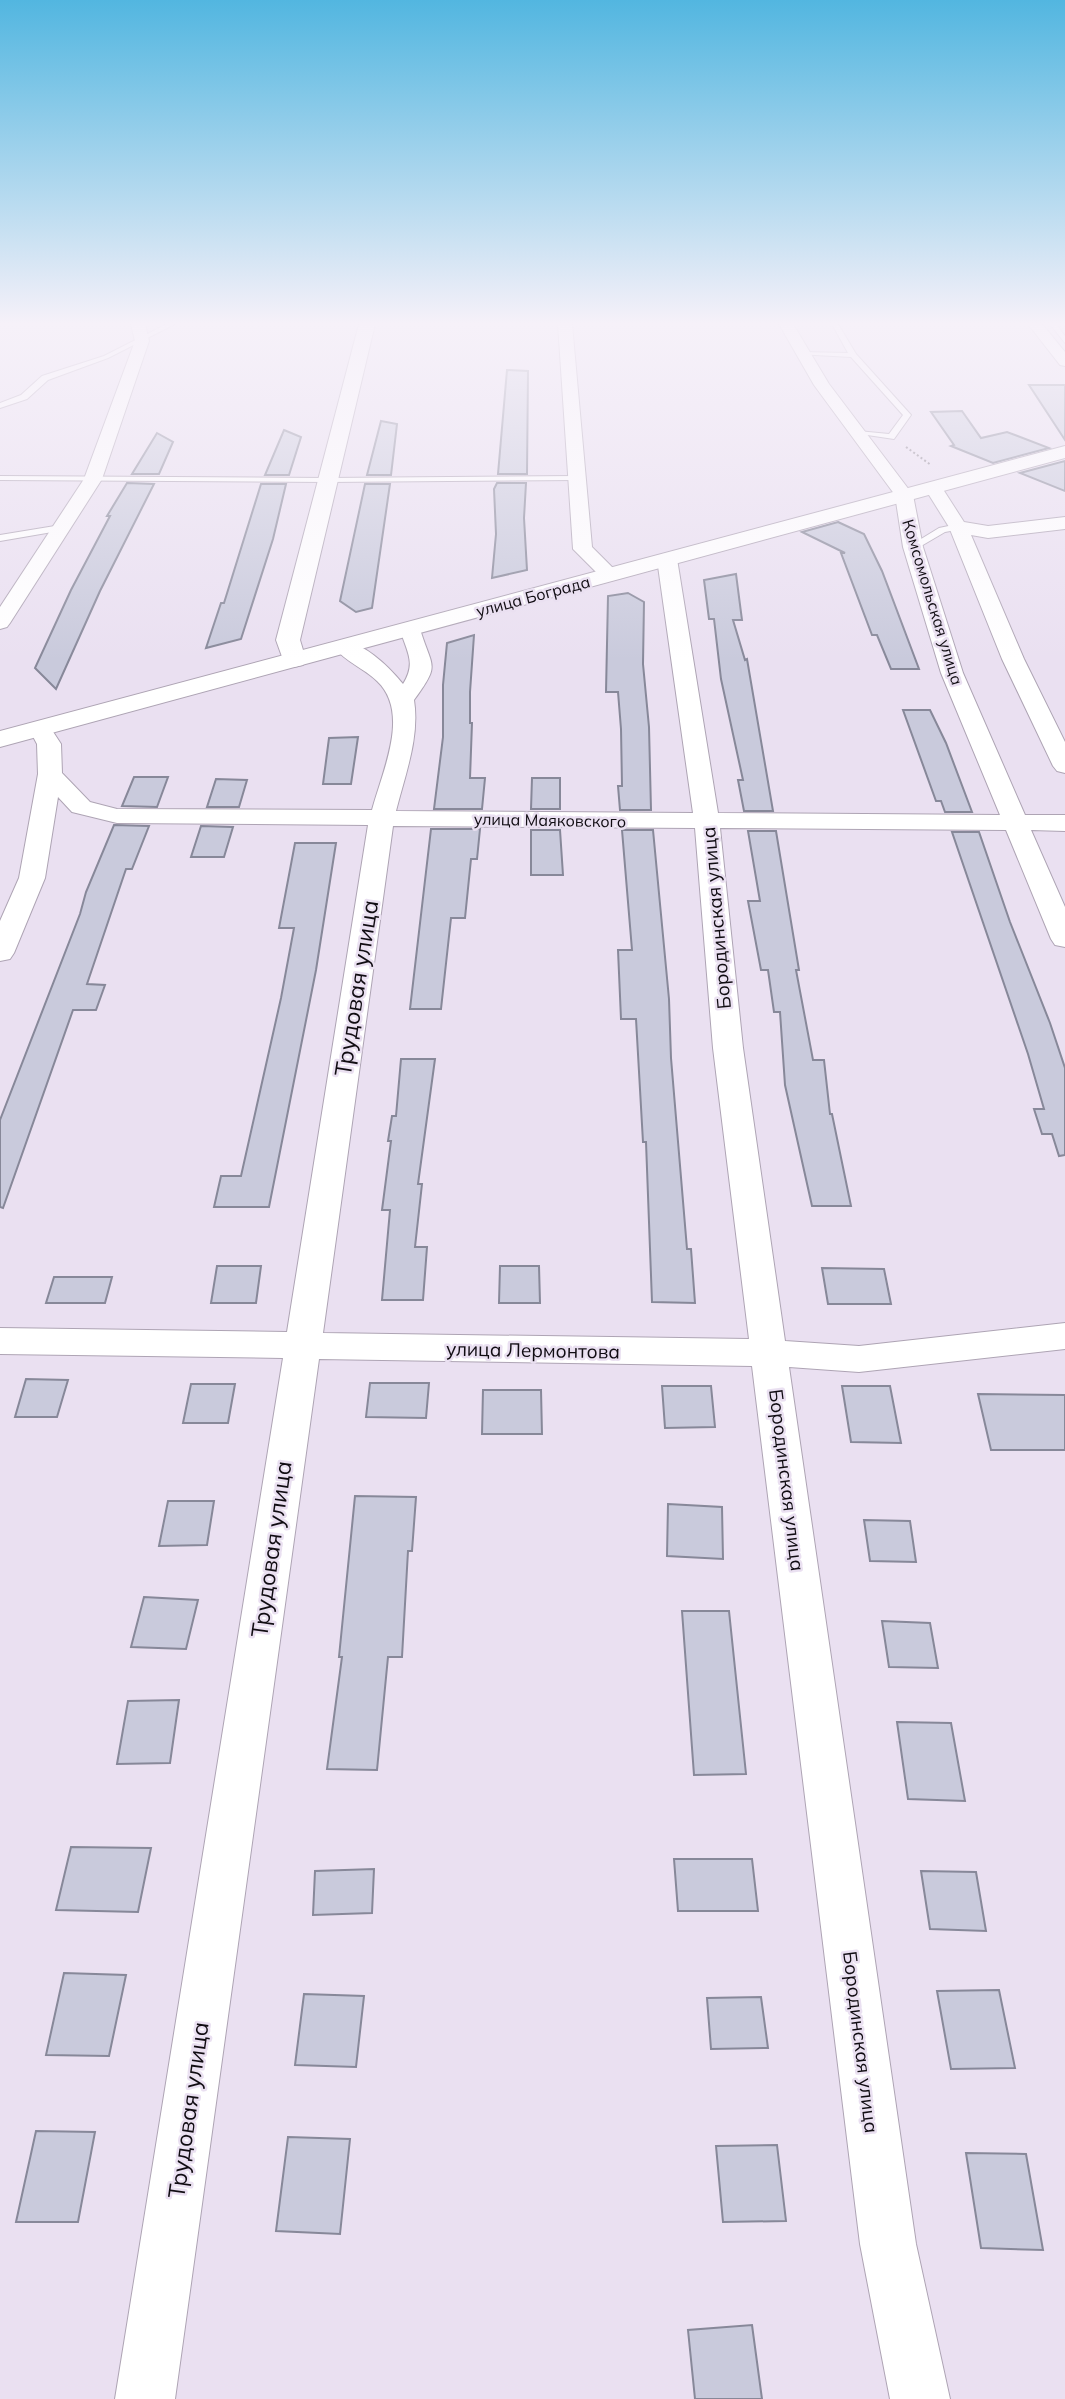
<svg xmlns="http://www.w3.org/2000/svg" width="1065" height="2399" viewBox="0 0 1065 2399" font-family="Mulish,sans-serif">
<style>
.building{fill:#c9cadc;stroke:#878899;stroke-width:2}
.lines{fill:none;stroke-linecap:round;stroke-linejoin:round}
.service-casing{stroke:#aea4b4;stroke-width:2}
.minor-casing{stroke:#aea4b4;stroke-width:2}
.tertiary-casing{stroke:#aea4b4;stroke-width:2}
.secondary-casing{stroke:#aea4b4;stroke-width:2}
.path{stroke:#8c8591;stroke-width:2;stroke-dasharray:2 2.5;stroke-linecap:butt}
.service{fill:#fff;fill-rule:evenodd}
.minor{fill:#fff;fill-rule:evenodd}
.tertiary{fill:#fff;fill-rule:evenodd}
.secondary{fill:#fff;fill-rule:evenodd}
.labels{text-anchor:middle;dominant-baseline:central;stroke-width:5;stroke-linejoin:round;paint-order:stroke}
.far-street-label{font-size:16px;fill:#100c12;stroke:#eae0f1}
.street-label{font-size:19px;fill:#100c12;stroke:#eae0f1}
.near-street-label{font-size:23px;fill:#100c12;stroke:#eae0f1}
</style>
<rect width="100%" height="100%" fill="#eae0f1"/>
<g class="building">
<polygon points="507,370 528,371 527,474 498,474"/>
<polygon points="1029,385 1065,385 1065,440"/>
<polygon points="962,411 981,438 1007,432 1049,448 993,463 951,446 954,445 931,412"/>
<polygon points="381,421 397,424 391,475 367,475"/>
<polygon points="284,430 301,437 289,475 265,475"/>
<polygon points="157,433 173,442 159,474 132,474"/>
<polygon points="1065,461 1065,491 1020,473"/>
<polygon points="127,483 154,484 100,591 56,689 35,668 71,590 110,516 107,516"/>
<polygon points="497,483 526,483 524,518 527,570 492,578 496,534 494,489"/>
<polygon points="261,484 286,484 273,539 241,639 206,648 221,603 224,603"/>
<polygon points="365,484 390,484 372,608 356,612 340,601"/>
<polygon points="838,522 864,534 882,571 919,669 891,669 877,635 872,635 841,553 845,553 802,532"/>
<polygon points="736,574 742,620 733,620 745,660 747,659 773,811 744,811 738,780 743,780 721,679 714,619 709,619 704,580"/>
<polygon points="628,593 644,602 643,664 649,727 651,810 620,810 618,786 622,786 621,729 618,692 606,692 608,596"/>
<polygon points="474,635 470,692 470,723 472,723 470,778 485,778 482,809 434,809 443,737 443,685 447,643"/>
<polygon points="903,710 930,710 946,743 972,812 945,812 941,801 936,801"/>
<polygon points="358,737 351,784 323,784 329,738"/>
<polygon points="134,777 168,777 157,807 122,806"/>
<polygon points="532,778 560,778 560,809 531,809"/>
<polygon points="216,779 247,780 239,807 207,807"/>
<polygon points="114,825 149,826 132,869 126,869 87,984 105,985 96,1010 73,1010 3,1208 0,1207 0,1120 80,914 86,892"/>
<polygon points="201,826 233,827 224,857 191,857"/>
<polygon points="431,829 480,829 477,859 471,859 465,918 451,918 441,1009 410,1009"/>
<polygon points="531,830 560,830 563,875 531,875"/>
<polygon points="622,830 653,830 669,999 671,1058 687,1249 691,1249 695,1303 652,1302 646,1142 643,1142 636,1019 621,1019 618,950 632,950"/>
<polygon points="748,831 776,831 799,970 796,970 813,1060 824,1060 830,1114 832,1114 851,1206 812,1206 785,1085 780,1012 774,1012 768,970 761,970 748,901 760,901"/>
<polygon points="952,832 979,832 1010,922 1050,1023 1065,1068 1065,1155 1059,1156 1052,1134 1042,1134 1034,1109 1044,1109 1028,1054"/>
<polygon points="295,843 336,843 316,970 269,1207 214,1207 221,1176 241,1176 281,998 294,928 279,928"/>
<polygon points="401,1059 435,1059 418,1184 422,1184 415,1247 427,1247 423,1300 382,1300 390,1210 382,1210 391,1141 388,1141 392,1116 396,1116"/>
<polygon points="217,1266 261,1266 256,1303 211,1303"/>
<polygon points="500,1266 539,1266 540,1303 499,1303"/>
<polygon points="822,1268 884,1269 891,1304 828,1304"/>
<polygon points="54,1277 112,1277 105,1303 46,1303"/>
<polygon points="26,1379 68,1380 57,1417 15,1417"/>
<polygon points="370,1383 429,1383 426,1418 366,1417"/>
<polygon points="191,1384 235,1384 228,1423 183,1423"/>
<polygon points="662,1386 711,1386 715,1427 665,1428"/>
<polygon points="842,1386 890,1386 901,1443 851,1442"/>
<polygon points="483,1390 541,1390 542,1434 482,1434"/>
<polygon points="978,1394 1065,1395 1065,1450 991,1450"/>
<polygon points="355,1496 416,1497 412,1551 408,1551 402,1657 388,1657 377,1770 327,1769 342,1657 339,1657"/>
<polygon points="168,1501 214,1501 207,1545 159,1546"/>
<polygon points="668,1504 722,1507 723,1559 667,1556"/>
<polygon points="864,1520 910,1521 916,1562 870,1561"/>
<polygon points="144,1597 198,1600 186,1649 131,1647"/>
<polygon points="682,1611 729,1611 746,1774 694,1775"/>
<polygon points="882,1621 930,1623 938,1668 889,1667"/>
<polygon points="179,1700 170,1763 117,1764 128,1701"/>
<polygon points="897,1722 951,1723 965,1801 908,1799"/>
<polygon points="71,1847 151,1848 138,1912 56,1910"/>
<polygon points="674,1859 752,1859 758,1911 678,1911"/>
<polygon points="374,1869 372,1913 313,1915 315,1871"/>
<polygon points="921,1871 976,1872 986,1931 930,1929"/>
<polygon points="64,1973 126,1975 109,2056 46,2055"/>
<polygon points="999,1990 1015,2068 951,2069 937,1991"/>
<polygon points="304,1994 364,1996 356,2067 295,2065"/>
<polygon points="761,1997 768,2048 711,2049 707,1998"/>
<polygon points="36,2131 95,2132 78,2222 16,2222"/>
<polygon points="288,2137 350,2139 340,2234 276,2231"/>
<polygon points="777,2145 786,2221 723,2222 716,2146"/>
<polygon points="966,2153 1026,2154 1043,2250 981,2248"/>
<polygon points="752,2325 762,2399 695,2399 688,2330"/>
</g>
<g class="lines">
<g class="service-casing">
<g id="service">
<polygon points="167,324 175,324 108,358 48,380 27,399 0,408 0,403 21,395 42,376 104,356"/>
<polygon points="832,324 838,324 856,354 911,415 894,439 854,433 858,431 889,434 903,415 851,357 797,354 801,352 848,353"/>
<polygon points="1050,324 1056,324 1065,336 1065,343"/>
<polygon points="0,476 327,478 577,476 581,478 577,480 327,482 0,480"/>
<polygon points="958,524 962,527 961,529 945,532 916,549 908,547 939,528"/>
<polygon points="61,525 65,528 64,530 0,541 0,535"/>
</g>
</g>
<g class="minor-casing">
<g id="minor">
<polygon points="131,324 145,324 149,341 102,479 10,623 7,627 0,629 0,607 84,479 135,341"/>
<polygon points="558,324 572,324 592,547 620,575 610,581 603,579 573,549"/>
<path d="M779 324H793L829 384 913 495 923 547 963 673 1025 815H1065V831L1031 830 1065 907V947L1055 945 1051 939 1006 830 720 828 743 1048 785 1341 859 1346 1065 1323V1349L859 1372 789 1367 916 2244 950 2399H890L860 2244 752 1366 319 1359 175 2399H115L283 1358 0 1354V1328L287 1332 368 825 117 823 72 812 58 797 45 878 14 953 10 959 0 961V921L19 878 38 774 37 744 29 729 32 724H48L61 744 62 773 90 802 117 809 372 810C382 772 411 713 377 681 365 669 344 661 334 647L338 643C360 637 390 668 403 684 417 662 406 651 400 629L403 625H417L420 629C432 669 441 663 414 700 420 737 405 775 396 811L693 813 657 559 667 553 677 559 718 813 1000 815 941 673 903 547 895 495 814 385ZM393 826 695 828 713 1048 749 1339 323 1333Z"/>
<polygon points="1028,324 1042,324 1065,352 1065,366 1060,365"/>
<polygon points="933,482 939,483 964,522 988,526 1065,517 1065,529 988,538 971,535 1024,659 1065,742 1065,773 1057,771 1053,766 1002,659 949,527 924,487"/>
</g>
</g>
<g class="tertiary-casing">
<polygon id="tertiary" points="359,324 375,324 300,640 306,660 303,665 294,667 285,665 276,640"/>
</g>
<g class="secondary-casing">
<polygon id="secondary" points="1065,446 1065,458 0,747 0,731"/>
</g>
<polyline class="path" points="906,447 931,465"/>
<use href="#service" class="service"/>
<use href="#minor" class="minor"/>
<use href="#tertiary" class="tertiary"/>
<use href="#secondary" class="secondary"/>
</g>
<linearGradient id="sky" x2="0" y2="1"><stop stop-color="#52b6e0"/><stop offset="0.49" stop-color="#f6f1f9"/><stop offset="1" stop-color="#f6f1f9" stop-opacity="0"/></linearGradient>
<rect width="1065" height="660" fill="url(#sky)"/>
<g class="labels">
<g class="far-street-label">
<text transform="translate(533 596) rotate(-15)">улица Бограда</text>
<text transform="translate(933 602) rotate(73)">Комсомольская улица</text>
<text transform="translate(550 820) rotate(1)">улица Маяковского</text>
</g>
<g class="street-label">
<text transform="translate(716 918) rotate(-95)">Бородинская улица</text>
<text transform="translate(533 1350) rotate(1)">улица Лермонтова</text>
<text transform="translate(787 1480) rotate(83)">Бородинская улица</text>
<text transform="translate(861 2042) rotate(83)">Бородинская улица</text>
</g>
<g class="near-street-label">
<text transform="translate(356 988) rotate(-81)">Трудовая улица</text>
<text transform="translate(271 1549) rotate(-82)">Трудовая улица</text>
<text transform="translate(188 2110) rotate(-82)">Трудовая улица</text>
</g>
</g>
</svg>
